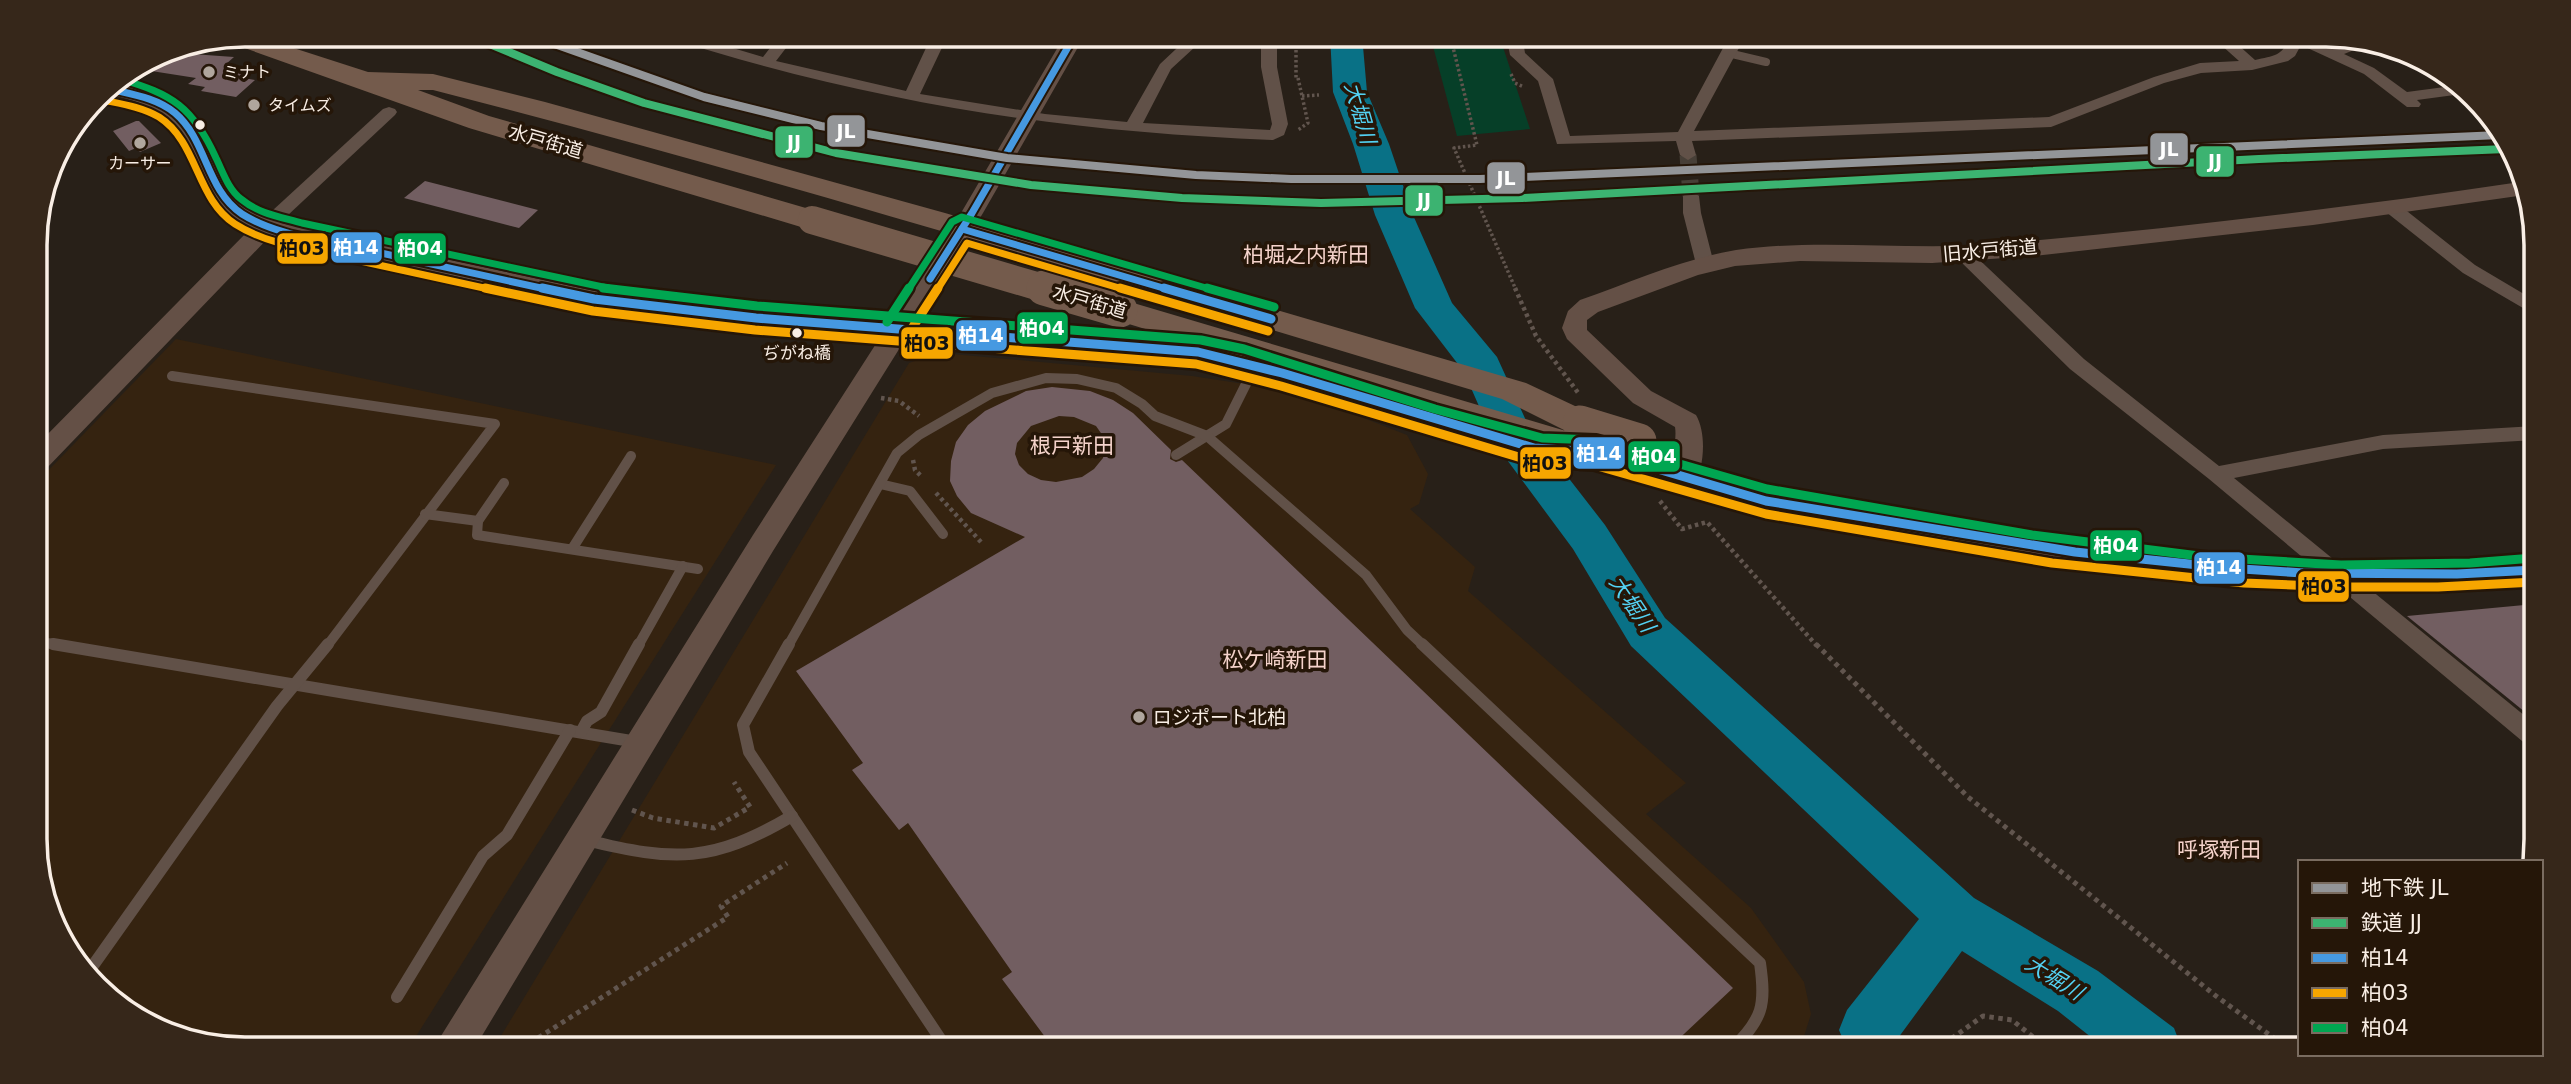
<svg xmlns="http://www.w3.org/2000/svg" width="2571" height="1084" viewBox="0 0 2571 1084" font-family="'DejaVu Sans','Noto Sans JP',sans-serif">
<style>
.built{fill:#352310}
.green{fill:#063f28}
.lines{fill:none;stroke-linecap:round;stroke-linejoin:round}
.river{fill:#097186;fill-rule:evenodd}
.building{fill:#725e61;fill-rule:evenodd}
.street-tunnel{stroke:#473f37;stroke-width:17;stroke-dasharray:17 8;stroke-linecap:butt}
.path-far2{stroke:#61554e;stroke-width:3.5;stroke-dasharray:2.5 2.5;stroke-linecap:butt}
.path-far1{stroke:#61554e;stroke-width:4.5;stroke-dasharray:3.5 3.5;stroke-linecap:butt}
.path{stroke:#61554e;stroke-width:5;stroke-dasharray:4.5 4.5;stroke-linecap:butt}
.lane-far2{stroke:#615148;stroke-width:8}
.lane-far1{stroke:#615148;stroke-width:10}
.lane{stroke:#615148;stroke-width:12}
.street{fill:#615148;fill-rule:evenodd}
.secondary{fill:#645046;fill-rule:evenodd}
.highway{fill:#745b4c;fill-rule:evenodd}
.highway-bridge-far1{stroke:#745b4c;stroke-width:28}
.highway-bridge{stroke:#745b4c;stroke-width:35}
.bus-1-far1-casing{stroke:#251608;stroke-width:11}
.bus-1-casing{stroke:#251608;stroke-width:14}
.bus-2-far1-casing{stroke:#251608;stroke-width:11}
.bus-2-casing{stroke:#251608;stroke-width:14}
.bus-3-far1-casing{stroke:#251608;stroke-width:11}
.bus-3-casing{stroke:#251608;stroke-width:14}
.bus-1-far1{stroke:#4699e1;stroke-width:7}
.bus-1{stroke:#4699e1;stroke-width:9}
.bus-2-far1{stroke:#f7a600;stroke-width:7}
.bus-2{stroke:#f7a600;stroke-width:9}
.bus-3-far1{stroke:#00a651;stroke-width:7}
.bus-3{stroke:#00a651;stroke-width:9}
.rail-1-casing{stroke:#251608;stroke-width:12}
.rail-1{stroke:#3cb371;stroke-width:8}
.metro-1-casing{stroke:#251608;stroke-width:12}
.metro-1{stroke:#939598;stroke-width:8}
.poi-dot{fill:#b0a69d;stroke:#251608;stroke-width:2.5}
.bus-dot{fill:#f9eee5;stroke:#251608;stroke-width:2.5}
.labels{text-anchor:middle;dominant-baseline:central;stroke-width:7;stroke-linejoin:round;paint-order:stroke}
.far-poi-label{font-size:16px;fill:#f9eee5;stroke:#251608;text-anchor:start}
.bus-label{font-size:17px;fill:#f9eee5;stroke:#251608}
.street-label{font-size:19px;fill:#f9eee5;stroke:#251608}
.poi-label{font-size:19px;fill:#f9eee5;stroke:#251608;text-anchor:start}
.water-label{font-size:21px;font-style:italic;fill:#53d1f2;stroke:#251608}
.neighbourhood-label{font-size:21px;fill:#f5d3cb;stroke:#251608}
.rim{fill:none;stroke:#f9eee5;stroke-width:3.5}
.line-badge{stroke:#251608;stroke-width:2.5}
.badge-label{font-size:19px;text-anchor:middle;font-weight:bold;fill:#fff}
.pale-badge-label{font-size:19px;text-anchor:middle;font-weight:bold;fill:#111}
</style>
<rect width="100%" height="100%" fill="#282018"/>
<g class="built">
<polygon points="176,339 776,465 408,1049 245,1049 165,1033 79,967 37,867 36,483"/>
<polygon points="952,354 1192,376 1297,392 1407,435 1428,474 1419,504 1410,509 1475,567 1468,591 1686,783 1646,814 1751,908 1804,982 1811,1014 1800,1049 493,1049 909,363 929,356"/>
</g>
<polygon class="green" points="1430,35 1499,35 1530,129 1457,136"/>
<g class="lines">
<polygon class="river" points="1330,35 1362,35 1367,92 1389,144 1413,215 1452,303 1497,357 1529,427 1605,525 1665,618 1974,898 2098,971 2174,1028 2182,1049 2106,1049 2058,1011 1962,951 1890,1049 1847,1049 1839,1030 1847,1010 1919,919 1631,646 1573,549 1496,445 1464,372 1415,308 1375,215 1353,144 1333,92"/>
</g>
<g class="building">
<polygon points="164,52 234,57 226,64 238,65 231,70 245,72 238,77 255,80 236,97 201,91 205,87 188,84 196,78 145,70"/>
<polygon points="136,121 139,121 161,143 140,152 136,148 129,151 113,131"/>
<polygon points="425,181 538,210 519,228 404,198"/>
<path d="M1052 387 1090 391 1113 400 1133 413 1171 450 1170 459 1176 462 1182 460 1733 988 1668 1049H1054L1002 979 1012 972 908 823 899 830 852 770 863 763 796 671 1025 537 971 513 957 496 950 481 951 461 956 442 968 425 985 411 1026 391ZM1059 416 1074 417 1096 426 1103 436 1106 447 1103 458 1094 469 1082 477 1056 482 1041 480 1028 474 1019 465 1015 454 1017 443 1031 426Z"/>
<polygon points="2535,604 2536,721 2407,616"/>
</g>
<g class="lines">
<polyline class="street-tunnel" points="1688,155 1691,196"/>
<g class="path-far2">
<polyline points="1296,35 1296,78"/>
<polyline points="1450,35 1477,145 1454,148 1516,290"/>
<polyline points="1511,74 1515,83 1524,87"/>
<polyline points="1298,78 1308,123 1298,130"/>
<polyline points="1302,96 1319,95"/>
</g>
<g class="path-far1">
<polyline points="1515,288 1536,336 1579,394"/>
<polyline points="881,398 899,401 919,416"/>
<polyline points="913,460 915,470 921,476"/>
<polyline points="936,493 981,542"/>
<polyline points="1660,501 1682,529 1707,522 1817,646"/>
</g>
<g class="path">
<polyline points="1816,644 1968,797 2216,996 2289,1049"/>
<polyline points="632,810 653,818 714,828 750,807 734,782"/>
<polyline points="529,1049 527,1045 728,917 721,906 787,863"/>
<polyline points="1937,1049 1983,1016 2012,1020 2048,1049"/>
</g>
<polyline class="lane-far2" points="1728,53 1766,62"/>
<g class="lane-far1">
<polyline points="172,376 495,424 327,646"/>
<polyline points="1176,455 1226,424 1255,366"/>
<polyline points="880,484 910,491 943,534"/>
<polyline points="425,514 478,521 504,483"/>
<polyline points="478,521 477,535 698,569"/>
<polyline points="572,549 631,456"/>
<polyline points="36,641 63,646"/>
<polyline points="638,646 683,566"/>
<polyline points="788,646 897,453 919,435 992,393 1046,378 1077,379 1116,388 1142,404 1155,416 1207,436 1366,575 1407,630 1424,646"/>
</g>
<g class="lane">
<polyline points="53,644 637,742"/>
<polyline points="789,644 743,725 749,752 947,1049"/>
<path d="M1422 644 1760 963C1766 1005 1763 1019 1732 1049"/>
<polyline points="581,732 587,721 601,712 639,644"/>
<path d="M586 840C675 862 712 863 792 816"/>
<polyline points="87,974 277,706 328,644"/>
<polyline points="397,997 483,856 507,835 570,730"/>
</g>
<g class="street">
<path d="M665 35H689L763 57 780 35H796L776 61 906 91 932 35H948L920 94 1045 114 1127 122 1160 64 1191 35H1208L1171 69 1143 123 1270 130 1272 124 1261 67V35H1277V67L1288 124 1284 135 1273 140C1059 132 872 102 668 38Z"/>
<path d="M1506 35H1522L1525 53 1553 79 1570 136 1678 132 1730 35H1746L1694 131 2049 117 2154 77 2200 63 2239 61 2210 35H2227L2255 60C2276 55 2283 56 2290 35H2306L2332 48 2351 40 2369 44 2344 54 2374 68 2407 92 2452 86 2462 94 2417 100 2421 104 2419 107H2407L2364 74 2301 45 2295 56 2288 61 2252 70 2201 73 2164 83 2051 127 1692 141 1696 155 1688 160 1680 155 1676 141 1557 144 1538 81 1510 55Z"/>
<polygon points="389,107 395,109 397,112 395,115 272,230 260,230 257,226 260,222 383,109"/>
<polygon points="1691,191 1699,196 1701,213 1714,264 1705,270 1696,264 1683,213 1683,196"/>
<polygon points="2392,203 2398,204 2475,265 2534,300 2535,315 2463,273 2386,212 2383,208 2386,204"/>
<polygon points="1963,248 1969,250 2084,359 2219,466 2383,435 2535,426 2535,440 2383,449 2234,478 2536,725 2536,749 2528,746 2209,479 2070,369 1957,258 1954,254 1957,250"/>
</g>
<g class="secondary">
<path d="M1065 35H1085L983 213 916 322 1198 343 1265 361 1465 420 1522 434 1589 445 1593 452 1589 459 1580 462 1550 459 1494 447 1198 361 906 338 773 551 474 1049H436L441 1036 753 535 881 336 756 326 594 307 271 235 45 470 36 473V446L250 229C197 206 203 149 162 116 144 101 124 98 102 93L113 83C136 87 161 92 179 108 227 150 210 202 281 223L594 291 756 310 892 320 961 213Z"/>
<path d="M2520 182 2525 195 2313 225 2034 256 1932 263 1800 261 1735 266 1698 275 1598 312 1587 320V330L1651 391 1696 415C1707 434 1704 468 1694 486L1684 489 1674 486C1666 470 1678 445 1675 427L1633 403 1567 339 1562 328 1568 311 1580 300C1632 282 1682 259 1736 250 1820 238 1909 251 1995 244 2170 229 2345 208 2520 182Z"/>
</g>
<g class="highway">
<path d="M245 35H253L368 72 433 74 545 102 945 213 1526 383 1592 414 1597 423 1592 432 1581 435 1606 443 1611 452 1606 461 1594 465 1109 318 1104 310 1109 302 1120 299 1566 431 1502 399C1147 293 792 182 433 90H418L489 116 823 213 827 220 823 227 812 230 801 227 469 128 222 40Z"/>
<path d="M1660 459 1776 489 2123 544 2287 559 2369 561 2535 555V585C2319 601 2107 577 1895 536 1855 529 1814 525 1775 516 1732 508 1689 494 1648 481L1642 472 1648 463Z"/>
</g>
<polyline class="highway-bridge-far1" points="812,220 1050,290"/>
<g class="highway-bridge">
<polyline points="1044,288 1120,310"/>
<polyline points="1580,423 1639,441"/>
<polyline points="1594,452 1660,472"/>
</g>
<g class="bus-1-far1-casing">
<g id="bus-1-far1">
<path d="M106 88C129 94 156 97 175 113 207 140 206 190 242 214 275 235 321 240 358 248 422 262 486 276 550 290"/>
<polyline points="962,229 1170,290"/>
<polyline points="930,279 972,213 1075,35"/>
</g>
</g>
<g class="bus-1-casing">
<g id="bus-1">
<polyline points="542,288 594,299 756,318 1198,352 1282,373 1534,448 1595,452 1617,457 1766,501 2075,552 2227,568 2303,573 2457,574 2535,570"/>
<polyline points="1164,288 1271,319"/>
</g>
</g>
<g class="bus-2-far1-casing">
<g id="bus-2-far1">
<path d="M103 100C122 104 142 107 159 117 198 142 196 199 235 224 266 244 307 249 342 257 392 268 443 279 493 290"/>
<polyline points="937,290 967,243 1126,290"/>
</g>
</g>
<g class="bus-2-casing">
<g id="bus-2">
<polyline points="485,288 593,311 755,330 1196,364 1281,386 1532,461 1594,465 1766,514 2052,563 2244,583 2341,587 2438,587 2535,582"/>
<polyline points="1120,288 1268,331"/>
<polyline points="907,336 938,288"/>
</g>
</g>
<g class="bus-3-far1-casing">
<g id="bus-3-far1">
<path d="M120 79C172 94 193 107 216 158 223 172 228 189 241 199 259 214 281 217 302 223L617 290"/>
<polyline points="908,290 952,222 962,217 1213,290"/>
</g>
</g>
<g class="bus-3-casing">
<g id="bus-3">
<polyline points="603,288 757,306 1201,340 1244,349 1435,409 1542,438 1596,440 1767,489 2032,535 2207,557 2341,565 2470,563 2534,558"/>
<polyline points="1207,288 1274,307"/>
<polyline points="887,322 909,288"/>
</g>
</g>
<use href="#bus-1-far1" class="bus-1-far1"/>
<use href="#bus-1" class="bus-1"/>
<use href="#bus-2-far1" class="bus-2-far1"/>
<use href="#bus-2" class="bus-2"/>
<use href="#bus-3-far1" class="bus-3-far1"/>
<use href="#bus-3" class="bus-3"/>
<g class="rail-1-casing">
<polyline id="rail-1" points="468,35 557,72 644,103 836,153 1031,185 1182,198 1321,203 1522,198 2259,159 2506,149"/>
</g>
<use href="#rail-1" class="rail-1"/>
<g class="metro-1-casing">
<polyline id="metro-1" points="529,35 704,97 821,126 1007,158 1196,175 1291,179 1480,179 2500,135"/>
</g>
<use href="#metro-1" class="metro-1"/>
</g>
<g class="poi-dot">
<circle cx="209" cy="72" r="7"/>
<circle cx="254" cy="105" r="7"/>
<circle cx="140" cy="143" r="7"/>
<circle cx="1139" cy="717" r="7"/>
</g>
<g class="bus-dot">
<circle cx="200" cy="125" r="6"/>
<circle cx="797" cy="333" r="6"/>
</g>
<g class="labels">
<g class="far-poi-label">
<text x="223" y="72">ミナト</text>
<text x="268" y="105">タイムズ</text>
<text x="140" y="163" text-anchor="middle">カーサー</text>
</g>
<g class="bus-label">
<text x="797" y="353">ぢがね橋</text>
</g>
<g class="street-label">
<text transform="translate(546 141) rotate(16)">水戸街道</text>
<text transform="translate(1990 250) rotate(-5)">旧水戸街道</text>
<text transform="translate(1090 301) rotate(16)">水戸街道</text>
</g>
<g class="poi-label">
<text x="1153" y="717">ロジポート北柏</text>
</g>
<g class="water-label">
<text transform="translate(1360 113) rotate(74)">大堀川</text>
<text transform="translate(1632 604) rotate(56)">大堀川</text>
<text transform="translate(2054 978) rotate(32)">大堀川</text>
</g>
<g class="neighbourhood-label">
<text x="1306" y="255">柏堀之内新田</text>
<text x="1072" y="446">根戸新田</text>
<text x="1275" y="660">松ケ崎新田</text>
<text x="2219" y="850">呼塚新田</text>
</g>
</g>
<path d="M0 0H2571V1084H0ZM245 47H2326A198 198 0 0 1 2524 245V839A198 198 0 0 1 2326 1037H245A198 198 0 0 1 47 839V245A198 198 0 0 1 245 47Z" fill="#36271a" fill-rule="evenodd"/>
<path class="rim" d="M245 47H2326A198 198 0 0 1 2524 245V839A198 198 0 0 1 2326 1037H245A198 198 0 0 1 47 839V245A198 198 0 0 1 245 47Z"/>
<g class="line-badge">
<rect x="826" y="114" width="40" height="34" rx="7" fill="#939598"/>
<rect x="774" y="125" width="40" height="34" rx="7" fill="#3cb371"/>
<rect x="2149" y="132" width="40" height="34" rx="7" fill="#939598"/>
<rect x="2195" y="145" width="40" height="33" rx="7" fill="#3cb371"/>
<rect x="1486" y="161" width="40" height="34" rx="7" fill="#939598"/>
<rect x="1404" y="184" width="40" height="33" rx="7" fill="#3cb371"/>
<rect x="330" y="231" width="53" height="33" rx="7" fill="#4699e1"/>
<rect x="276" y="232" width="53" height="33" rx="7" fill="#f7a600"/>
<rect x="393" y="232" width="54" height="33" rx="7" fill="#00a651"/>
<rect x="1016" y="311" width="53" height="34" rx="7" fill="#00a651"/>
<rect x="955" y="319" width="53" height="33" rx="7" fill="#4699e1"/>
<rect x="900" y="326" width="54" height="34" rx="7" fill="#f7a600"/>
<rect x="1572" y="436" width="54" height="34" rx="7" fill="#4699e1"/>
<rect x="1627" y="440" width="54" height="33" rx="7" fill="#00a651"/>
<rect x="1519" y="446" width="53" height="34" rx="7" fill="#f7a600"/>
<rect x="2089" y="529" width="54" height="33" rx="7" fill="#00a651"/>
<rect x="2193" y="551" width="53" height="34" rx="7" fill="#4699e1"/>
<rect x="2297" y="570" width="53" height="33" rx="7" fill="#f7a600"/>
</g>
<g class="badge-label">
<text x="846" y="138">JL</text>
<text x="794" y="149">JJ</text>
<text x="2169" y="156">JL</text>
<text x="2215" y="168">JJ</text>
<text x="1506" y="185">JL</text>
<text x="1424" y="207">JJ</text>
<text x="356" y="254">柏14</text>
<text x="420" y="255">柏04</text>
<text x="1042" y="335">柏04</text>
<text x="981" y="342">柏14</text>
<text x="1599" y="460">柏14</text>
<text x="1654" y="463">柏04</text>
<text x="2116" y="552">柏04</text>
<text x="2219" y="574">柏14</text>
</g>
<g class="pale-badge-label">
<text x="302" y="255">柏03</text>
<text x="927" y="350">柏03</text>
<text x="1545" y="470">柏03</text>
<text x="2324" y="593">柏03</text>
</g>
<rect x="2298" y="860" width="245" height="196" fill="#251608" stroke="#7a6c60" stroke-width="2"/>
<rect x="2312" y="883" width="35" height="10" fill="#939598" stroke="#7a6c60" stroke-width="2"/>
<text x="2361" y="895" font-size="21" fill="#f9eee5">地下鉄 JL</text>
<rect x="2312" y="918" width="35" height="10" fill="#3cb371" stroke="#7a6c60" stroke-width="2"/>
<text x="2361" y="930" font-size="21" fill="#f9eee5">鉄道 JJ</text>
<rect x="2312" y="953" width="35" height="10" fill="#4699e1" stroke="#7a6c60" stroke-width="2"/>
<text x="2361" y="965" font-size="21" fill="#f9eee5">柏14</text>
<rect x="2312" y="988" width="35" height="10" fill="#f7a600" stroke="#7a6c60" stroke-width="2"/>
<text x="2361" y="1000" font-size="21" fill="#f9eee5">柏03</text>
<rect x="2312" y="1023" width="35" height="10" fill="#00a651" stroke="#7a6c60" stroke-width="2"/>
<text x="2361" y="1035" font-size="21" fill="#f9eee5">柏04</text>
</svg>
